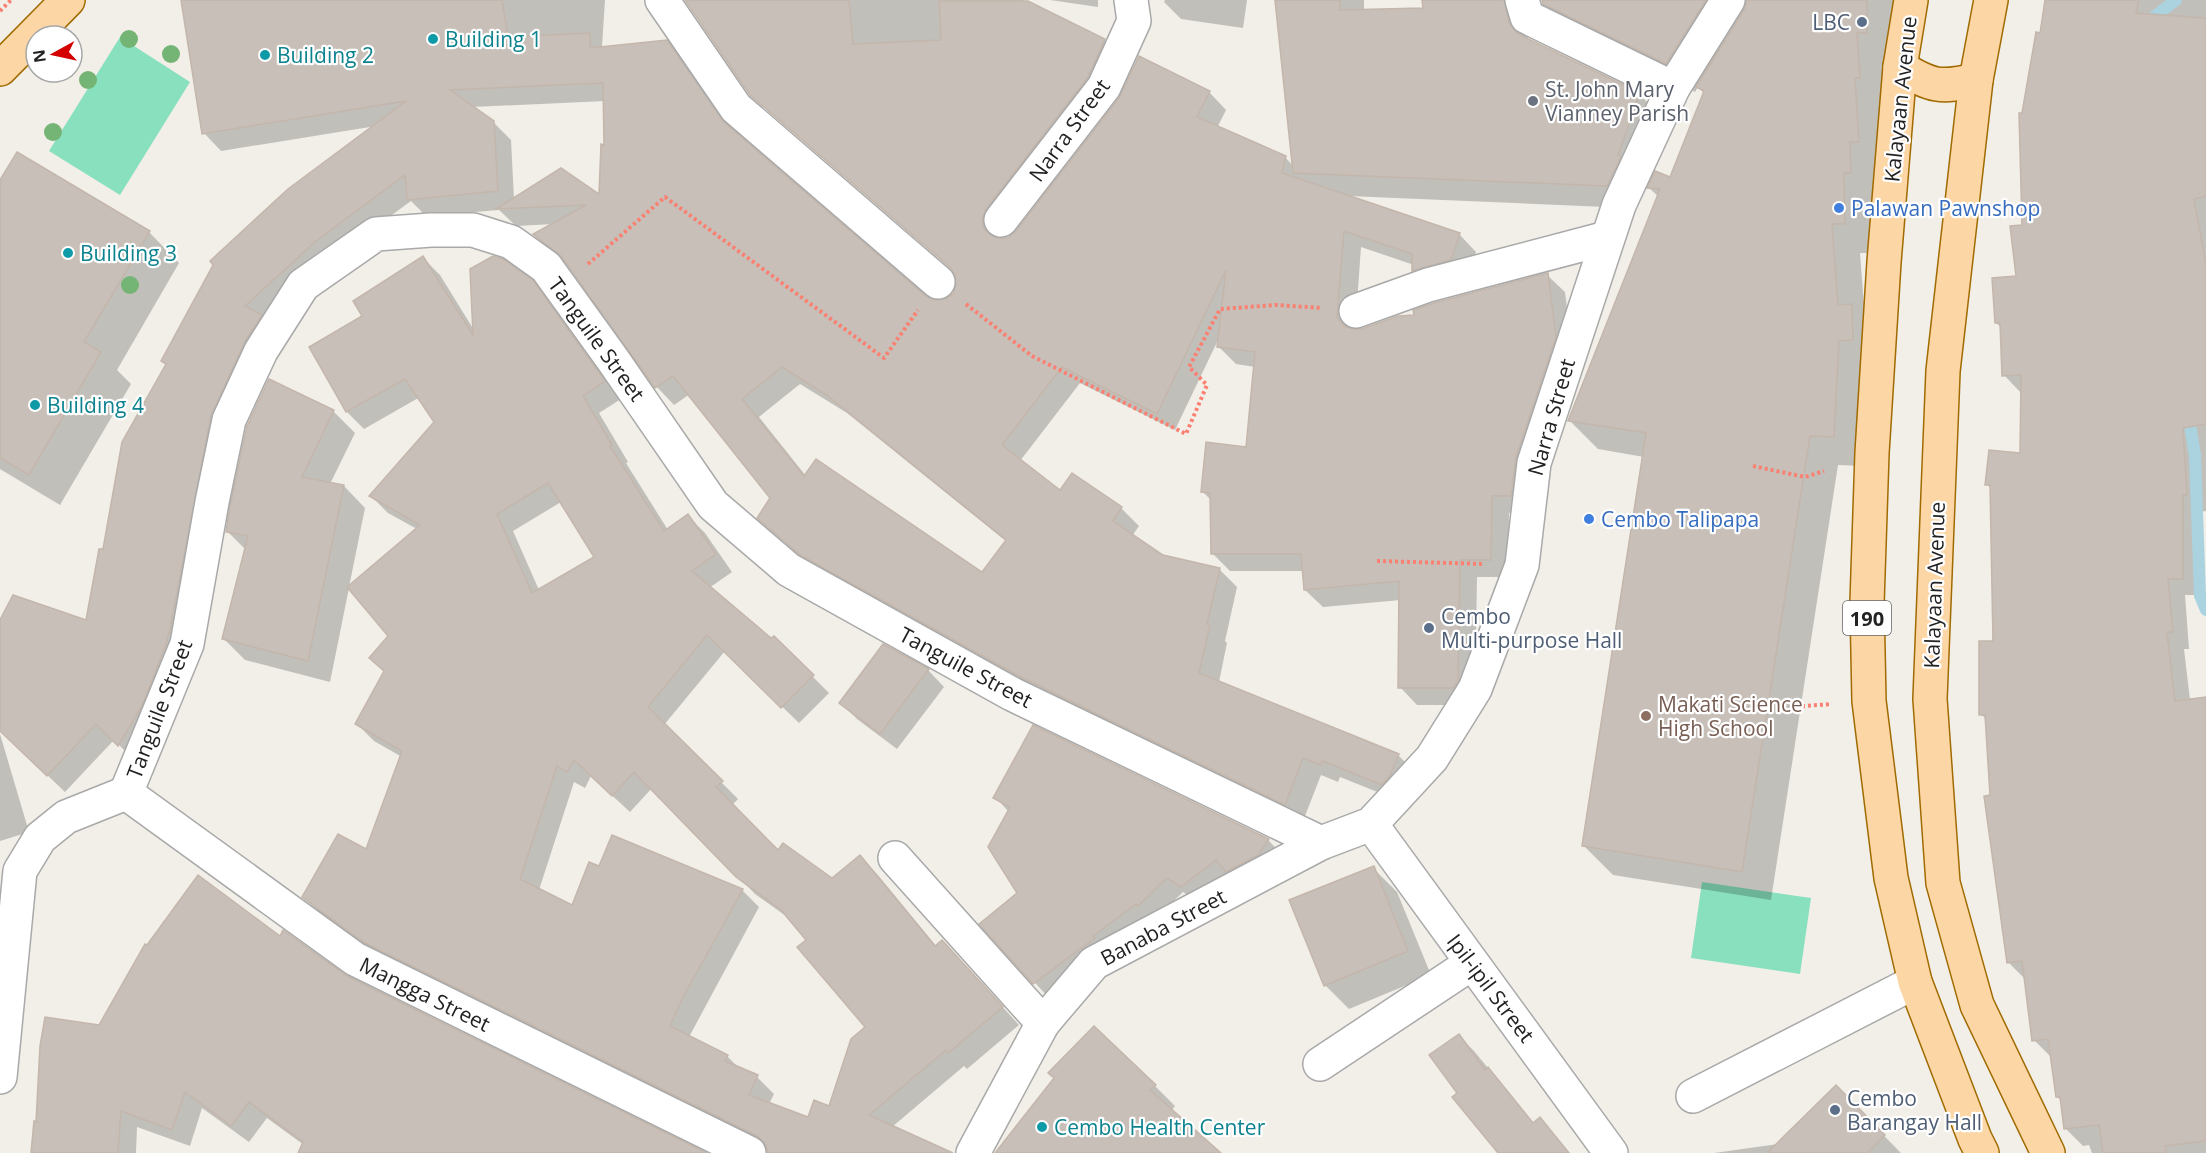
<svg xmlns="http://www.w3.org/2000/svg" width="2206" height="1153" viewBox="0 0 2206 1153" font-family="'Open Sans',sans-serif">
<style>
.pitch{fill:#88e0be}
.shadow{fill:#0003;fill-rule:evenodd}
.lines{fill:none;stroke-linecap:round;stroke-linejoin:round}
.stream{stroke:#aad3df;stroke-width:12}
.building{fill:#c7bfb8;stroke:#c4b6ab;stroke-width:1.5;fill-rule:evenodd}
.minor-casing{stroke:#a9a9a9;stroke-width:36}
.major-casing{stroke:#a06b00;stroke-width:36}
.path{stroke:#fa8072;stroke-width:4;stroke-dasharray:3 3;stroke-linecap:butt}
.minor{stroke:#fff;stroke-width:33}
.major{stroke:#fcd6a4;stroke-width:33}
.tree{fill:#74b475}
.service-dot{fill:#5c6f8a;stroke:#fff;stroke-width:2}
.culture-dot{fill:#0f9aa8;stroke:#fff;stroke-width:2}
.worship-dot{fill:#6b7280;stroke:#fff;stroke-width:2}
.shop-dot{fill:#3f7fe0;stroke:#fff;stroke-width:2}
.education-dot{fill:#8d6e63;stroke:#fff;stroke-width:2}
.labels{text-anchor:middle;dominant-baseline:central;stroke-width:4.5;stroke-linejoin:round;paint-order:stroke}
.shield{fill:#fff;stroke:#646464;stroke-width:1.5}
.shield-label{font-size:20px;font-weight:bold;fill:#222}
.service-label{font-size:21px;fill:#4e5e75;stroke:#fff;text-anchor:start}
.culture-label{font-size:21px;fill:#0d838f;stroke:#fff;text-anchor:start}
.worship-label{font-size:21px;fill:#5b616d;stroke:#fff;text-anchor:start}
.street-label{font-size:21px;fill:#222;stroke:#fff}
.shop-label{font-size:21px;fill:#366cbe;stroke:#fff;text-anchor:start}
.education-label{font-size:21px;fill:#785e54;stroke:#fff;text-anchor:start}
</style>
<rect width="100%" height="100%" fill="#f2efe9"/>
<g class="pitch">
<polygon points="120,37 190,82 120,195 49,151"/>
<polygon points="1702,882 1811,898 1800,974 1691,958"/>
</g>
<g class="shadow">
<path d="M182 0H605L602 47 666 42 684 60 737 135 925 297 934 302 944 301 954 295 958 285 956 273 770 113 751 94 687 0H1022L1104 41 1122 58 1000 235V240L1008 239 1209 92 1226 110 1217 128 1285 157 1293 166 1276 0H1364V11L1424 9V0H1524L1528 40 1639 94 1661 116 1629 208 1348 196 1459 234 1476 252 1468 277 1431 288 1414 270V265L1361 247 1355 331 1415 317 1547 275 1565 292 1573 356 1528 513H1509L1508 577H1477L1475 698 1471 705H1417L1400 687 1401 600 1323 607 1305 590 1304 571H1230L1212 553V501L1202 491 1247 449 1255 367 1236 364 1219 347V338L1175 430 1080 383 1020 461 1061 492 1072 475 1121 508 1139 526 1132 536 1162 556 1219 569 1237 587 1225 641 1227 643 1219 682 1398 755 1416 773 1400 801 1340 777 1338 782 1321 775 1303 821 1040 694 819 572 759 518 772 498 690 394 674 405 657 387 569 265 552 252 535 235 554 224 516 226 499 210 426 216 411 201 333 258 261 361 187 647 136 762 114 740 65 792 0 730V623L87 622 104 551 167 365 163 361 376 126 221 151 204 133ZM605 101V146L600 197 514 199 511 140 493 122 472 107ZM800 384 847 413 1007 542 982 574 806 476 759 417Z"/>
<polygon points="1050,0 1098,0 1098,7"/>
<polygon points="1165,0 1247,0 1243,28 1181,19 1164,2"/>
<polygon points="1547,0 1900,0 1873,253 1860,253 1865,319 1862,466 1838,465 1771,900 1613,875 1584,846 1644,457 1598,449 1569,420 1659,197 1649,188 1671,179 1705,94 1698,87 1695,92 1574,33 1545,4"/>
<polygon points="2047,0 2206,0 2206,511 2200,512 2200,595 2185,595 2189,649 2184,649 2190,700 2206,698 2206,1153 2092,1153 2089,1145 2083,1146 2066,1129 2063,1102 2057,1097 2051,1057 2034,1040 2026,980 2008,962 1987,720 1981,714 1995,642 1991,489 1987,484 2022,455 2021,393 2004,375 2002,328 1996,323 2018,278 2023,226 2023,115"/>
<polygon points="0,183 149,232 179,263 117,370 131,384 60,505 0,469"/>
<path d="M423 258 440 275 474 330 532 282 549 299 621 399 599 413 628 462 626 463 668 530 688 516 705 533 732 572 709 588 771 640 774 638 829 693 799 723 725 651 664 725 738 799 732 805 779 852 832 880 860 857 877 874 937 947 959 959 1019 1025 967 1069 964 1066 892 1127 944 1153H769L768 1149 383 960 321 914 304 897 366 851 402 757 374 741 357 724 385 672 390 636 349 588 330 682 245 660 224 639 246 550 227 531 333 411 355 433 330 484 344 486 365 508 349 587 417 529 388 513 371 496 436 422 420 397 364 429 347 412 311 347 364 316ZM561 502 596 557 539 590 513 531ZM591 776 630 812 652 788 755 894 793 921 808 940 867 1027 830 1108 809 1119 769 1104 774 1094 757 1077 741 1070 727 1056 689 1037 759 907 742 890 599 868 573 908 539 890 574 782 585 788Z"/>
<polygon points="928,670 944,687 897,749 857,719 841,703"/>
<polygon points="0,734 29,832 0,841"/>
<polygon points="995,797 1268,840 1283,855 1197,901 1183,892 1154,920 1049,998 981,924 1019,893 1009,812"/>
<polygon points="1373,868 1397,892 1431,975 1349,1009 1325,985"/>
<polygon points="281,938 346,977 703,1153 300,1153 304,1145 267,1118 249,1142 202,1108 190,1146 137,1127 136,1153 33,1153 37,1123 100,1027"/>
<polygon points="1459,1036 1474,1051 1534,1124 1539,1119 1570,1153 1500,1153 1459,1093"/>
<polygon points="1155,1086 1175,1106 1171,1111 1219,1153 998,1153"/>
<polygon points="1836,1087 1901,1153 1714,1153 1778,1144"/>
</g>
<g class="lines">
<g class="stream">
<polyline points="2146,23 2176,0"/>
<polyline points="2188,413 2195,455 2200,596 2206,610"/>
</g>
</g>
<g class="building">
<path d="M181 0H502L508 37 590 33V48L667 40 724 122 926 296 935 300 945 299 953 294 956 285 955 275 951 268 750 95 685 0H849L853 44 941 40 939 1H1028L1105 39 1088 77 986 209 983 217V227L989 234 998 238H1008L1016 231 1119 98 1139 56 1210 91 1197 117 1286 156 1282 173 1460 233 1451 260 1412 271V254L1344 231 1337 317 1344 326 1353 329H1362L1398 316 1414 315 1413 310 1434 303 1548 273 1556 337 1516 457 1511 496H1492L1491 560H1460L1458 681 1453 688H1398L1399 581 1304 590 1301 554H1211L1210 493 1201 492 1206 442 1246 447 1255 352 1217 347 1226 270 1157 414 1062 367 1002 445 1060 490 1072 473 1122 507 1113 521 1163 555 1220 568 1207 624 1210 625 1199 673 1399 754 1390 775 1382 785 1323 761 1321 765 1303 758 1285 805 1021 677 800 555 757 518 770 498 673 376 655 388 561 256 533 234 586 205 496 209 561 168 599 194 601 144 604 145 603 83 450 90 494 121 498 191 407 200 405 175 316 241 245 306 262 315 244 343 211 416 170 629 165 647 142 706 118 746 96 724 47 776 0 731V620L13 595 86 620 99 549H103L122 442 166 364 161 361 213 265 210 261 288 189 406 101 202 134ZM782 367 828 396 1006 540 982 572 816 459 804 476 742 399Z"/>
<polygon points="1275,0 1340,0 1340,10 1423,8 1422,0 1504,0 1509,23 1518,34 1640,93 1618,155 1621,157 1607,186 1293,173"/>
<polygon points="1542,0 1706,0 1666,64 1543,4"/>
<polygon points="1747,0 1867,0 1867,33 1857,33 1860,78 1855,78 1859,142 1850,142 1851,173 1844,173 1845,224 1832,224 1838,305 1852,304 1853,340 1839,341 1834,437 1810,436 1742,872 1582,846 1646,433 1568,421 1660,189 1647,188 1655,171 1670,177 1704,91 1696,87 1744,10"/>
<polygon points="2045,0 2139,0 2136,13 2206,18 2206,196 2194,199 2206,264 2206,424 2183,428 2187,495 2183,495 2183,579 2168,579 2173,632 2167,632 2175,701 2206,697 2206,1141 2165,1146 2166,1153 2103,1153 2099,1125 2064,1129 2060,1097 2056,1097 2048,1039 2032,1041 2022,961 2007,963 1984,796 1990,795 1985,715 1979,715 1979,641 1993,641 1990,485 1985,485 1989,450 2020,453 2021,375 2002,376 2000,323 1995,323 1992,278 2016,276 2010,226 2022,225 2019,113 2022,113 2036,32 2040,33"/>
<polygon points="17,152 150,231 84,342 101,352 29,475 0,458 0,180"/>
<path d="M423 256 473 335 470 269 493 256 503 259 533 280 605 381 583 396 612 445 610 446 664 531 688 514 716 554 692 571 771 638 774 636 814 675 781 708 707 635 648 707 723 781 716 787 778 850 783 843 832 878 860 855 935 946 942 940 1003 1007 948 1053 946 1050 869 1115 953 1153H768L765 1143 757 1136 365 943 302 897 338 834 366 849 402 751 355 724 384 671 369 658 388 636 347 587 420 525 369 496 434 422 405 379 346 412 309 347 362 316 353 301ZM548 483 594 557 532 593 497 514ZM574 760 612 796 634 772 736 877 781 910 806 940 797 947 865 1027 851 1039 829 1106 814 1100 808 1117 749 1095 758 1075 725 1061 728 1055 670 1026 682 999 743 889 612 835 599 866 589 862 572 905 520 879 557 766 567 772Z"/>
<polygon points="269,379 334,410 302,477 344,485 308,661 222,639 248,536 226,532 230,506 247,426"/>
<polygon points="883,644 929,669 880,734 839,703"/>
<polygon points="1033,725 1269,839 1258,855 1226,872 1216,860 1181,887 1167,878 1138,906 1136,904 1093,936 1095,938 1033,984 979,924 1017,893 988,847 1010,807 993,798"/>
<polygon points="1374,866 1408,951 1324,986 1289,900"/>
<polygon points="198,875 280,936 283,930 347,976 707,1153 298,1153 303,1142 249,1102 231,1126 185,1092 172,1130 121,1111 118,1153 31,1153 34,1121 36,1122 40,1046 45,1017 99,1025 145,944 147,945"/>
<polygon points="1094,1026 1156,1085 1150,1090 1221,1153 995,1153 1054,1078 1048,1073"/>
<polygon points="1459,1034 1485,1070 1488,1067 1533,1123 1540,1117 1569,1153 1498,1153 1452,1097 1457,1093 1429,1055"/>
<polygon points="1836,1085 1885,1135 1867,1153 1767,1153"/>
</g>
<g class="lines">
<g class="minor-casing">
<g id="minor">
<polyline points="662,0 736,108 938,282"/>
<polyline points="1522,0 1527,17 1673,88"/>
<polyline points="1001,220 1104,87 1134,21 1131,0"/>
<polyline points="1356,311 1428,285 1607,238"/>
<polyline points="126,793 187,644 212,502 229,420 261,351 303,285 376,234 431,230 473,230 511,242 546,267 613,360 713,505 789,570 1012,694 1321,843"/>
<polyline points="126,793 355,959 749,1153"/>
<polyline points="1371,824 1611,1153"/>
<polyline points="895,858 1043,1023"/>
<polyline points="1320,1064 1472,963"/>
<polyline points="0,1077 20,871 40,838 66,817 126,793"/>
<polyline points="1693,1096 1915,982"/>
<polyline points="973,1153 1043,1023 1094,963 1321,843 1371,824 1432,758 1475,689 1522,565 1534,463 1619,205 1673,88 1728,0"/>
</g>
</g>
<g class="major-casing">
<g id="major">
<polyline points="1911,0 1900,67 1884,262 1872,453 1867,603 1869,701 1891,878 1915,982 1975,1139 1982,1153"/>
<polyline points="1991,0 1976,80 1943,371 1930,699 1943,883 1977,1005 2048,1153"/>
<path d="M1900 67C1931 87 1941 88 1976 80"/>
<polyline points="0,69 68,0"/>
</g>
</g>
<g class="path">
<polyline points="0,11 11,0"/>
<polyline points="588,264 665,197 884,358 918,310"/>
<polyline points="966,304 1032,356 1186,434 1207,385 1189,367 1220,309 1276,305 1322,308"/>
<polyline points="1753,466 1805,477 1824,471"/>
<polyline points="1377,561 1485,564"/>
<polyline points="1790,707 1832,704"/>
</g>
<use href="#minor" class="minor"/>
<use href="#major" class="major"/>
</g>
<g class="tree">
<circle cx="129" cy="39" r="9"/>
<circle cx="171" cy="54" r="9"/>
<circle cx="88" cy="80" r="9"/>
<circle cx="53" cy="132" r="9"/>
<circle cx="130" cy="285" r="9"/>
</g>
<g class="service-dot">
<circle cx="1862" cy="22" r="6"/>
<circle cx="1429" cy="628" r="6"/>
<circle cx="1835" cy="1110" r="6"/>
</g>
<g class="culture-dot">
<circle cx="433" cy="39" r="6"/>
<circle cx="265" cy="55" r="6"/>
<circle cx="68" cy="253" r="6"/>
<circle cx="35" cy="405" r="6"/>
<circle cx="1042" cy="1127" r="6"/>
</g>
<circle class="worship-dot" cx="1533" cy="101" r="6"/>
<g class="shop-dot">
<circle cx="1839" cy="208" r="6"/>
<circle cx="1589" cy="519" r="6"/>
</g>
<circle class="education-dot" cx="1646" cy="716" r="6"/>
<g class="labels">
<rect class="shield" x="1843" y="601" width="48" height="34" rx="4.5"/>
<g class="shield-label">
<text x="1867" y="618">190</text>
</g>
<g class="service-label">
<text x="1850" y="22" text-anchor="end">LBC</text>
<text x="1441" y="616">Cembo<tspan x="1441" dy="24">Multi-purpose Hall</tspan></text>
<text x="1847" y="1098">Cembo<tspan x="1847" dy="24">Barangay Hall</tspan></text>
</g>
<g class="culture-label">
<text x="445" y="39">Building 1</text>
<text x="277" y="55">Building 2</text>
<text x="80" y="253">Building 3</text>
<text x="47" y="405">Building 4</text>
<text x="1054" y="1127">Cembo Health Center</text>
</g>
<g class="worship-label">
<text x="1545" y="89">St. John Mary<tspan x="1545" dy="24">Vianney Parish</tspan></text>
</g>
<g class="street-label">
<text transform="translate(1900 99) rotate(-84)">Kalayaan Avenue</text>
<text transform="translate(1069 130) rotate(-54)">Narra Street</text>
<text transform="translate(597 339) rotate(54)">Tanguile Street</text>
<text transform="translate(1551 417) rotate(-74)">Narra Street</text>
<text transform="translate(1934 585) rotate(-88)">Kalayaan Avenue</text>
<text transform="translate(966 667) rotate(28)">Tanguile Street</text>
<text transform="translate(159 709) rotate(-69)">Tanguile Street</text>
<text transform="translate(1163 927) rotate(-28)">Banaba Street</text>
<text transform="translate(1491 988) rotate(53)">Ipil-ipil Street</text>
<text transform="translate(425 994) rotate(26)">Mangga Street</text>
</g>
<g class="shop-label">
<text x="1851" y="208">Palawan Pawnshop</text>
<text x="1601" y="519">Cembo Talipapa</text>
</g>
<g class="education-label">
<text x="1658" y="704">Makati Science<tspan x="1658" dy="24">High School</tspan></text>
</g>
</g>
<g transform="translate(54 54) rotate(262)"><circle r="28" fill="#ffffff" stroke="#a7a7a7" stroke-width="1.5"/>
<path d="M0-4.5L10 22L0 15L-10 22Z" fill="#d40000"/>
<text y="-9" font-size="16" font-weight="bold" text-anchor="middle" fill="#222222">N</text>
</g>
</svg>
